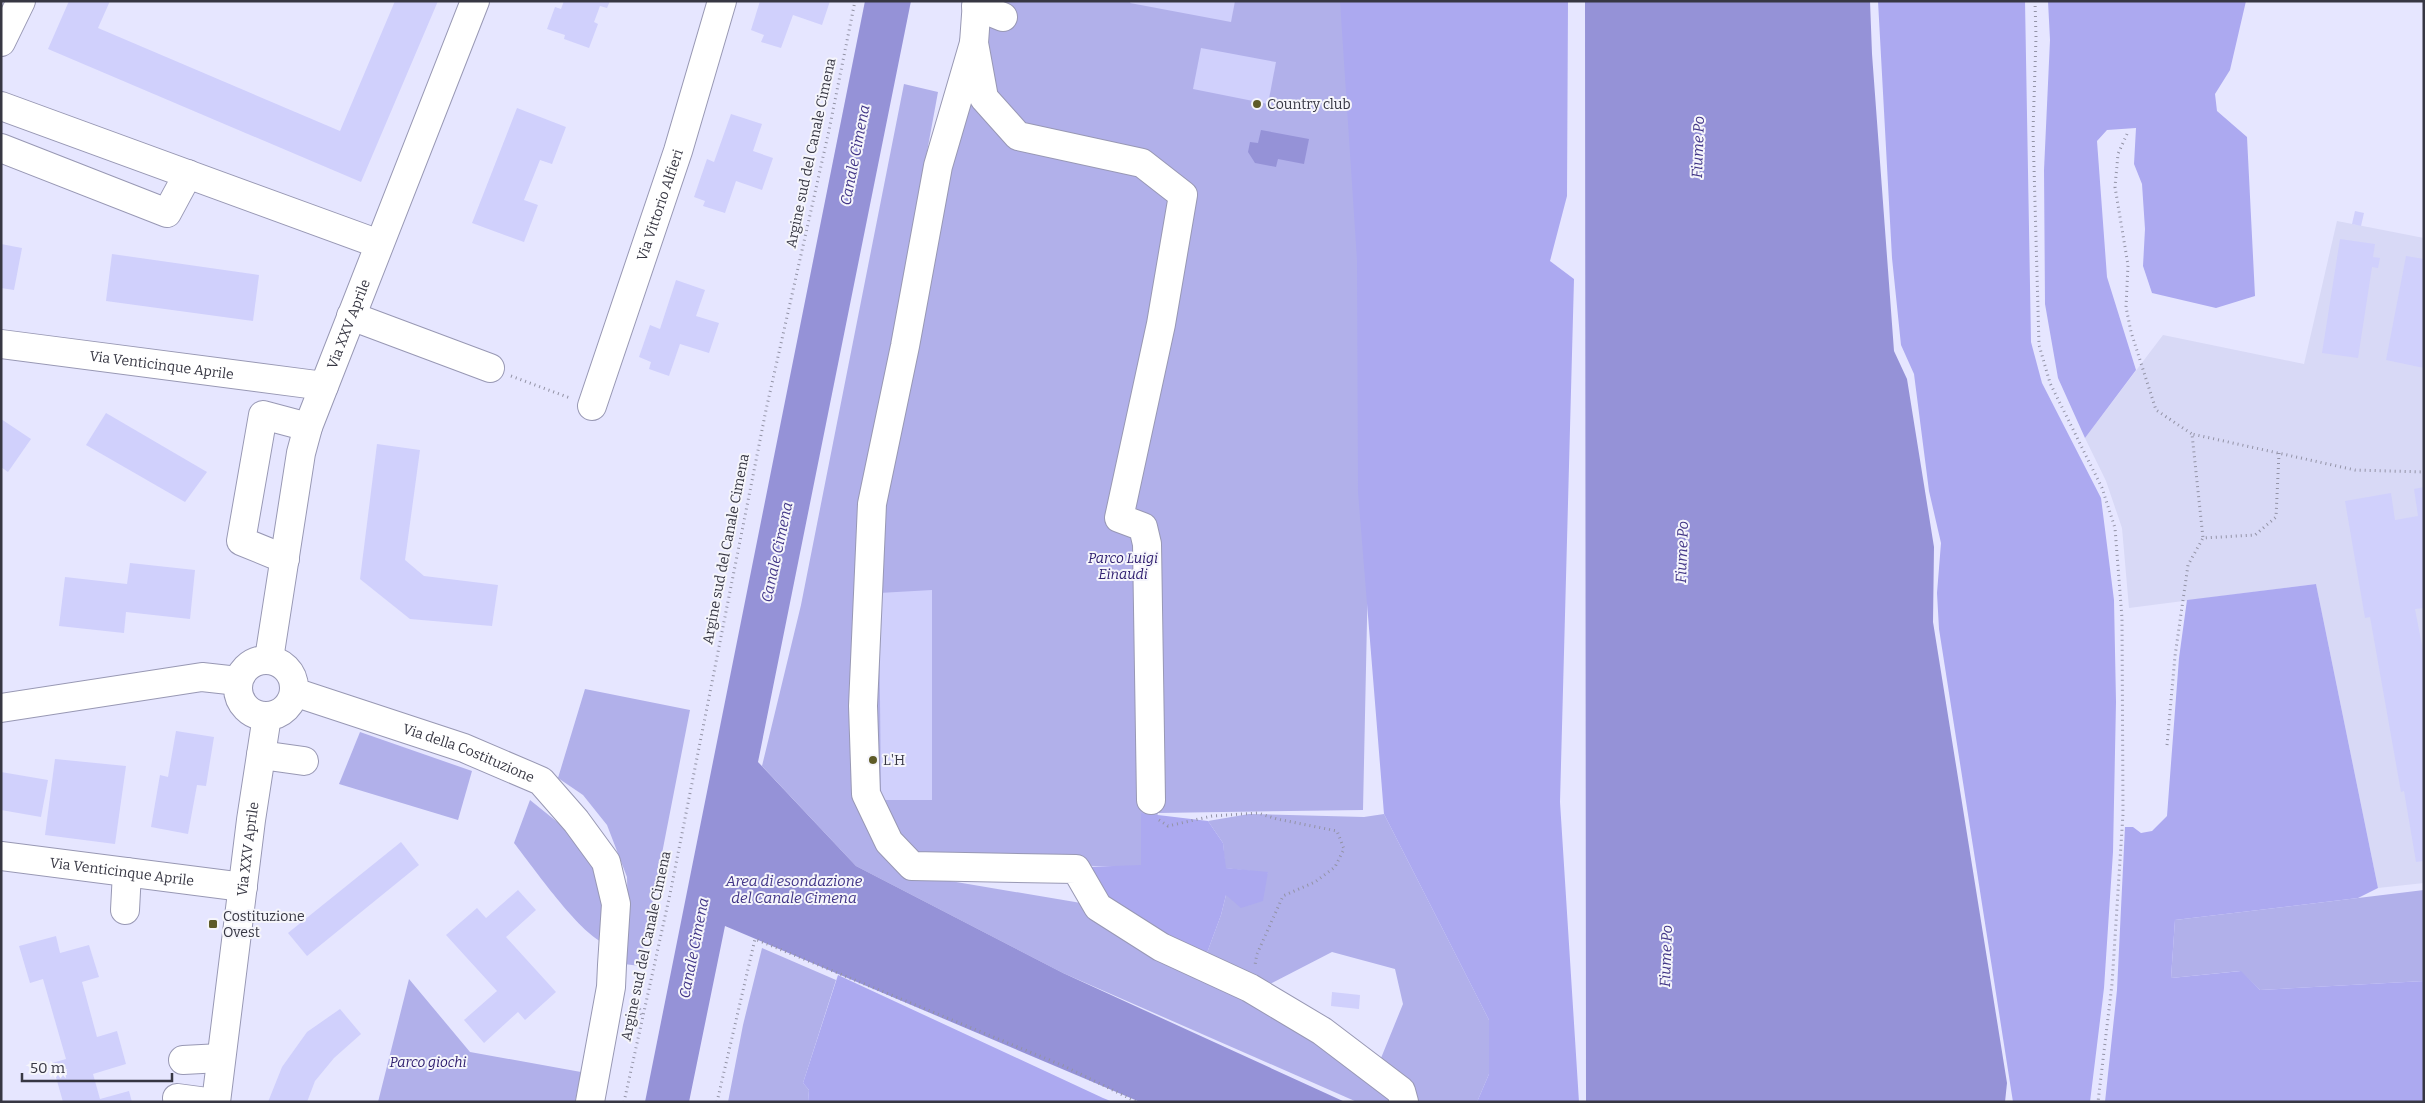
<svg xmlns="http://www.w3.org/2000/svg" width="2425" height="1103" viewBox="0 0 2425 1103" font-family="Bitter,serif">
<style>
.built{fill:#d8d9f6}
.green{fill:#b1b0ea}
.forest{fill:#aca9f0}
.water{fill:#9592d7}
.building{fill:#d0d0fc}
.lines{fill:none;stroke-linecap:round;stroke-linejoin:round}
.minor-casing{stroke:#9898b4;stroke-width:30}
.path{stroke:#9393a6;stroke-width:3;stroke-dasharray:1 4;stroke-linecap:butt}
.minor{stroke:#fff;stroke-width:28}
.poi-dot{fill:#5e5b27;stroke:#f5f5fb;stroke-width:2}
.labels{text-anchor:middle;dominant-baseline:central;stroke-width:4;stroke-linejoin:round;paint-order:stroke}
.poi-label{font-size:14px;fill:#373743;stroke:#f5f5fb;text-anchor:start}
.street-label{font-size:14px;fill:#373743;stroke:#f5f5fb}
.park-label{font-size:14px;font-style:italic;fill:#302070;stroke:#f5f5fb}
.water-label{font-size:15px;font-style:italic;fill:#423687;stroke:#f5f5fb}
</style>
<rect width="100%" height="100%" fill="#e6e6ff"/>
<polygon class="built" points="2337,221 2424,238 2424,883 2378,888 2316,584 2129,608 2122,528 2106,481 2085,438 2163,335 2304,364"/>
<g class="green">
<polygon points="984,1 1341,1 1353,115 1370,479 1363,810 1158,813 1142,867 915,862 885,824 870,775 879,547 910,353"/>
<polygon points="904,84 938,92 883,391 853,791 909,874 1081,903 1379,1063 1403,1004 1395,969 1332,952 1262,988 1204,961 1221,915 1226,895 1268,873 1225,868 1223,843 1208,821 1249,814 1364,817 1384,814 1489,1020 1489,1074 1477,1102 1357,1102 1063,973 856,866 762,766 801,605"/>
<polygon points="585,689 690,710 640,966 624,964 628,917 627,877 607,825 583,795 558,778"/>
<polygon points="360,732 472,771 458,820 339,784"/>
<path d="M530 800 582 842 601 885 604 943C579 933 533 867 514 843Z"/>
<polygon points="2424,890 2424,981 2260,990 2240,971 2171,978 2175,920"/>
<polygon points="762,948 836,980 803,1083 809,1090 808,1102 728,1102 743,1025"/>
<polygon points="409,979 470,1052 581,1072 575,1102 378,1102"/>
</g>
<g class="forest">
<polygon points="1340,1 1568,1 1567,196 1550,261 1574,279 1560,802 1579,1102 1477,1102 1489,1074 1489,1020 1384,814 1358,492 1357,260"/>
<polygon points="1878,1 2025,1 2031,342 2042,383 2101,498 2114,600 2116,702 2113,852 2104,988 2090,1102 2013,1102 1939,629 1937,593 1941,543 1929,491 1914,374 1901,345 1892,258"/>
<polygon points="2048,1 2246,1 2230,70 2215,94 2217,111 2247,137 2255,296 2216,308 2152,293 2143,266 2145,229 2142,184 2134,164 2136,128 2107,130 2097,141 2107,277 2136,370 2085,438 2058,378 2045,304 2044,170 2050,40"/>
<polygon points="2316,584 2378,888 2358,898 2175,920 2171,978 2241,971 2260,990 2424,981 2424,1102 2105,1102 2117,990 2125,827 2133,827 2141,833 2152,831 2167,816 2179,658 2187,600"/>
<polygon points="1141,813 1208,821 1223,843 1226,868 1268,872 1263,901 1241,908 1226,895 1221,915 1204,961 1102,904 1085,867 1141,865"/>
<polygon points="838,975 1103,1098 1113,1102 808,1102 809,1090 803,1083"/>
</g>
<g class="water">
<polygon points="865,1 911,1 758,762 856,866 1063,973 1345,1102 1140,1102 725,926 689,1102 645,1102"/>
<polygon points="1585,1 1870,1 1872,54 1894,351 1907,379 1934,547 1933,622 2007,1083 2005,1102 1586,1102"/>
<polygon points="1261,130 1309,139 1304,164 1278,159 1276,167 1255,163 1248,152 1250,142 1258,143"/>
</g>
<g class="building">
<polygon points="69,1 110,1 98,28 340,131 395,1 438,1 361,182 48,49"/>
<polygon points="564,1 610,1 607,8 600,6 594,22 598,24 589,48 564,39 565,35 547,29 555,7 561,9"/>
<polygon points="760,1 830,1 822,25 793,15 781,48 761,42 764,35 751,30"/>
<polygon points="1131,1 1235,1 1231,22 1130,3"/>
<polygon points="1201,48 1276,62 1268,104 1193,89"/>
<polygon points="517,108 566,127 552,164 540,160 524,200 538,205 524,242 472,223"/>
<polygon points="731,114 762,124 753,151 773,158 762,190 736,181 725,213 703,206 705,201 694,197 707,159 714,162"/>
<polygon points="2355,211 2364,213 2361,226 2352,224"/>
<polygon points="2340,239 2375,244 2373,257 2380,258 2378,268 2372,267 2358,358 2322,353"/>
<polygon points="1,244 22,248 14,290 1,288"/>
<polygon points="112,254 259,275 253,321 106,301"/>
<polygon points="2406,256 2424,259 2424,368 2386,360"/>
<polygon points="676,280 705,290 696,316 719,323 709,353 680,344 669,376 649,369 651,362 639,357 650,325 660,329"/>
<polygon points="106,413 207,472 185,502 86,445"/>
<polygon points="1,419 31,439 8,472 1,467"/>
<polygon points="377,444 420,450 405,560 424,576 498,585 492,626 410,619 360,579"/>
<polygon points="2424,487 2424,608 2415,609 2424,656 2424,861 2416,862 2404,791 2401,792 2370,617 2365,618 2345,501 2391,493 2395,520 2418,516 2414,489"/>
<polygon points="130,563 195,570 190,619 126,612 124,633 59,626 65,577 127,584"/>
<polygon points="932,590 932,800 881,800 879,593"/>
<polygon points="176,731 214,737 206,786 197,785 188,834 151,827 160,775 168,777"/>
<polygon points="55,759 126,766 115,844 45,835"/>
<polygon points="1,772 48,780 41,817 1,810"/>
<polygon points="401,842 419,865 307,956 288,933"/>
<polygon points="518,890 536,910 506,937 556,992 525,1020 518,1012 484,1043 464,1020 497,991 446,935 477,908 486,918"/>
<polygon points="56,936 60,953 89,945 99,977 82,982 97,1037 117,1031 126,1064 93,1074 100,1099 129,1091 132,1102 63,1102 52,1063 66,1059 43,979 30,983 19,946"/>
<polygon points="1332,992 1360,995 1359,1009 1331,1006"/>
<polygon points="340,1009 361,1034 334,1058 315,1081 307,1102 268,1102 282,1067 307,1032"/>
</g>
<g class="lines">
<g class="minor-casing">
<g id="minor">
<polyline points="977,1 974,43 984,98 1018,136 1142,163 1183,195 1161,324 1119,518 1143,527 1147,544 1151,800"/>
<polyline points="976,6 1003,17"/>
<polyline points="1,42 21,1"/>
<polyline points="974,43 938,166 905,346 872,504 863,706 866,794 889,842 912,866 1076,869 1098,907 1161,947 1250,988 1322,1031 1401,1091 1404,1102"/>
<polyline points="1,106 379,244"/>
<polyline points="1,148 167,213 188,174"/>
<polyline points="351,316 490,368"/>
<path id="s1" d="M1 344 324 386"/>
<path id="s2" d="M592 406 678 151 722 1"/>
<polyline points="285,559 241,541 263,415 308,427"/>
<path id="s3" d="M269 659 301 453 308 427 475 1"/>
<circle cx="266" cy="688" r="28"/>
<path id="s4" d="M294 692 464 748 541 781 576 821 606 862 616 904 612 965 611 987 590 1102"/>
<polyline points="1,708 202,677 238,681"/>
<polyline points="261,755 304,761"/>
<path id="s5" d="M1 856 243 887"/>
<polyline points="125,910 127,872"/>
<polyline points="183,1060 221,1058"/>
<polyline points="177,1098 207,1102"/>
<path id="s6" d="M216 1102 251 820 267 716"/>
</g>
</g>
<g class="path">
<polyline points="2035,1 2036,37 2033,131 2039,345 2050,383 2102,488 2115,528 2122,618 2123,814 2112,984 2098,1102"/>
<polyline points="2127,134 2118,154 2115,187 2128,265 2126,307 2131,332 2156,410 2192,434"/>
<polyline points="511,376 570,398"/>
<polyline points="2279,453 2276,517 2255,535 2203,538 2192,434 2355,470 2424,472"/>
<polyline points="2167,745 2175,656 2188,565 2203,538"/>
<polyline points="1159,820 1168,826 1212,816 1258,813 1277,819 1337,831 1344,849 1335,867 1315,882 1283,896 1257,954 1255,965"/>
<polyline points="634,972 637,974 641,984 637,1001 642,1016"/>
<polyline points="624,1102 670,894 766,410 828,135 855,1"/>
<polyline points="717,1102 755,939 1064,1066 1137,1102"/>
</g>
<use href="#minor" class="minor"/>
</g>
<g class="poi-dot">
<circle cx="1257" cy="104" r="5"/>
<circle cx="873" cy="760" r="5"/>
<rect x="208" y="919" width="10" height="10" rx="2.5"/>
</g>
<g class="labels">
<g class="poi-label">
<text x="1267" y="104">Country club</text>
<text x="883" y="760">L'H</text>
<text x="223" y="916">Costituzione<tspan x="223" dy="16">Ovest</tspan></text>
</g>
<g class="street-label">
<text transform="translate(811 153) rotate(-78)">Argine sud del Canale Cimena</text>
<text stroke="none"><textPath href="#s2" startOffset="212">Via Vittorio Alfieri</textPath></text>
<text stroke="none"><textPath href="#s3" startOffset="346">Via XXV Aprile</textPath></text>
<text stroke="none"><textPath href="#s1" startOffset="162">Via Venticinque Aprile</textPath></text>
<text transform="translate(726 549) rotate(-79)">Argine sud del Canale Cimena</text>
<text stroke="none"><textPath href="#s4" startOffset="185">Via della Costituzione</textPath></text>
<text stroke="none"><textPath href="#s6" startOffset="255">Via XXV Aprile</textPath></text>
<text stroke="none"><textPath href="#s5" startOffset="122">Via Venticinque Aprile</textPath></text>
<text transform="translate(646 946) rotate(-78)">Argine sud del Canale Cimena</text>
</g>
<g class="park-label">
<text x="1123" y="558">Parco Luigi<tspan x="1123" dy="16">Einaudi</tspan></text>
<text x="428" y="1062">Parco giochi</text>
</g>
<g class="water-label">
<text transform="translate(1698 147) rotate(-88)">Fiume Po</text>
<text transform="translate(855 155) rotate(-79)">Canale Cimena</text>
<text transform="translate(777 552) rotate(-78)">Canale Cimena</text>
<text transform="translate(1682 552) rotate(-88)">Fiume Po</text>
<text x="794" y="881">Area di esondazione<tspan x="794" dy="17">del Canale Cimena</tspan></text>
<text transform="translate(694 948) rotate(-79)">Canale Cimena</text>
<text transform="translate(1666 956) rotate(-88)">Fiume Po</text>
</g>
</g>
<rect width="2425" height="1103" fill="none" stroke="#373743" stroke-width="5"/>
<path d="M22 1073v8h150v-8" fill="none" stroke="#373743" stroke-width="2.5"/>
<text x="30" y="1073" font-size="15" fill="#373743" stroke="#f5f5fb" stroke-width="4" paint-order="stroke">50 m</text>
</svg>
